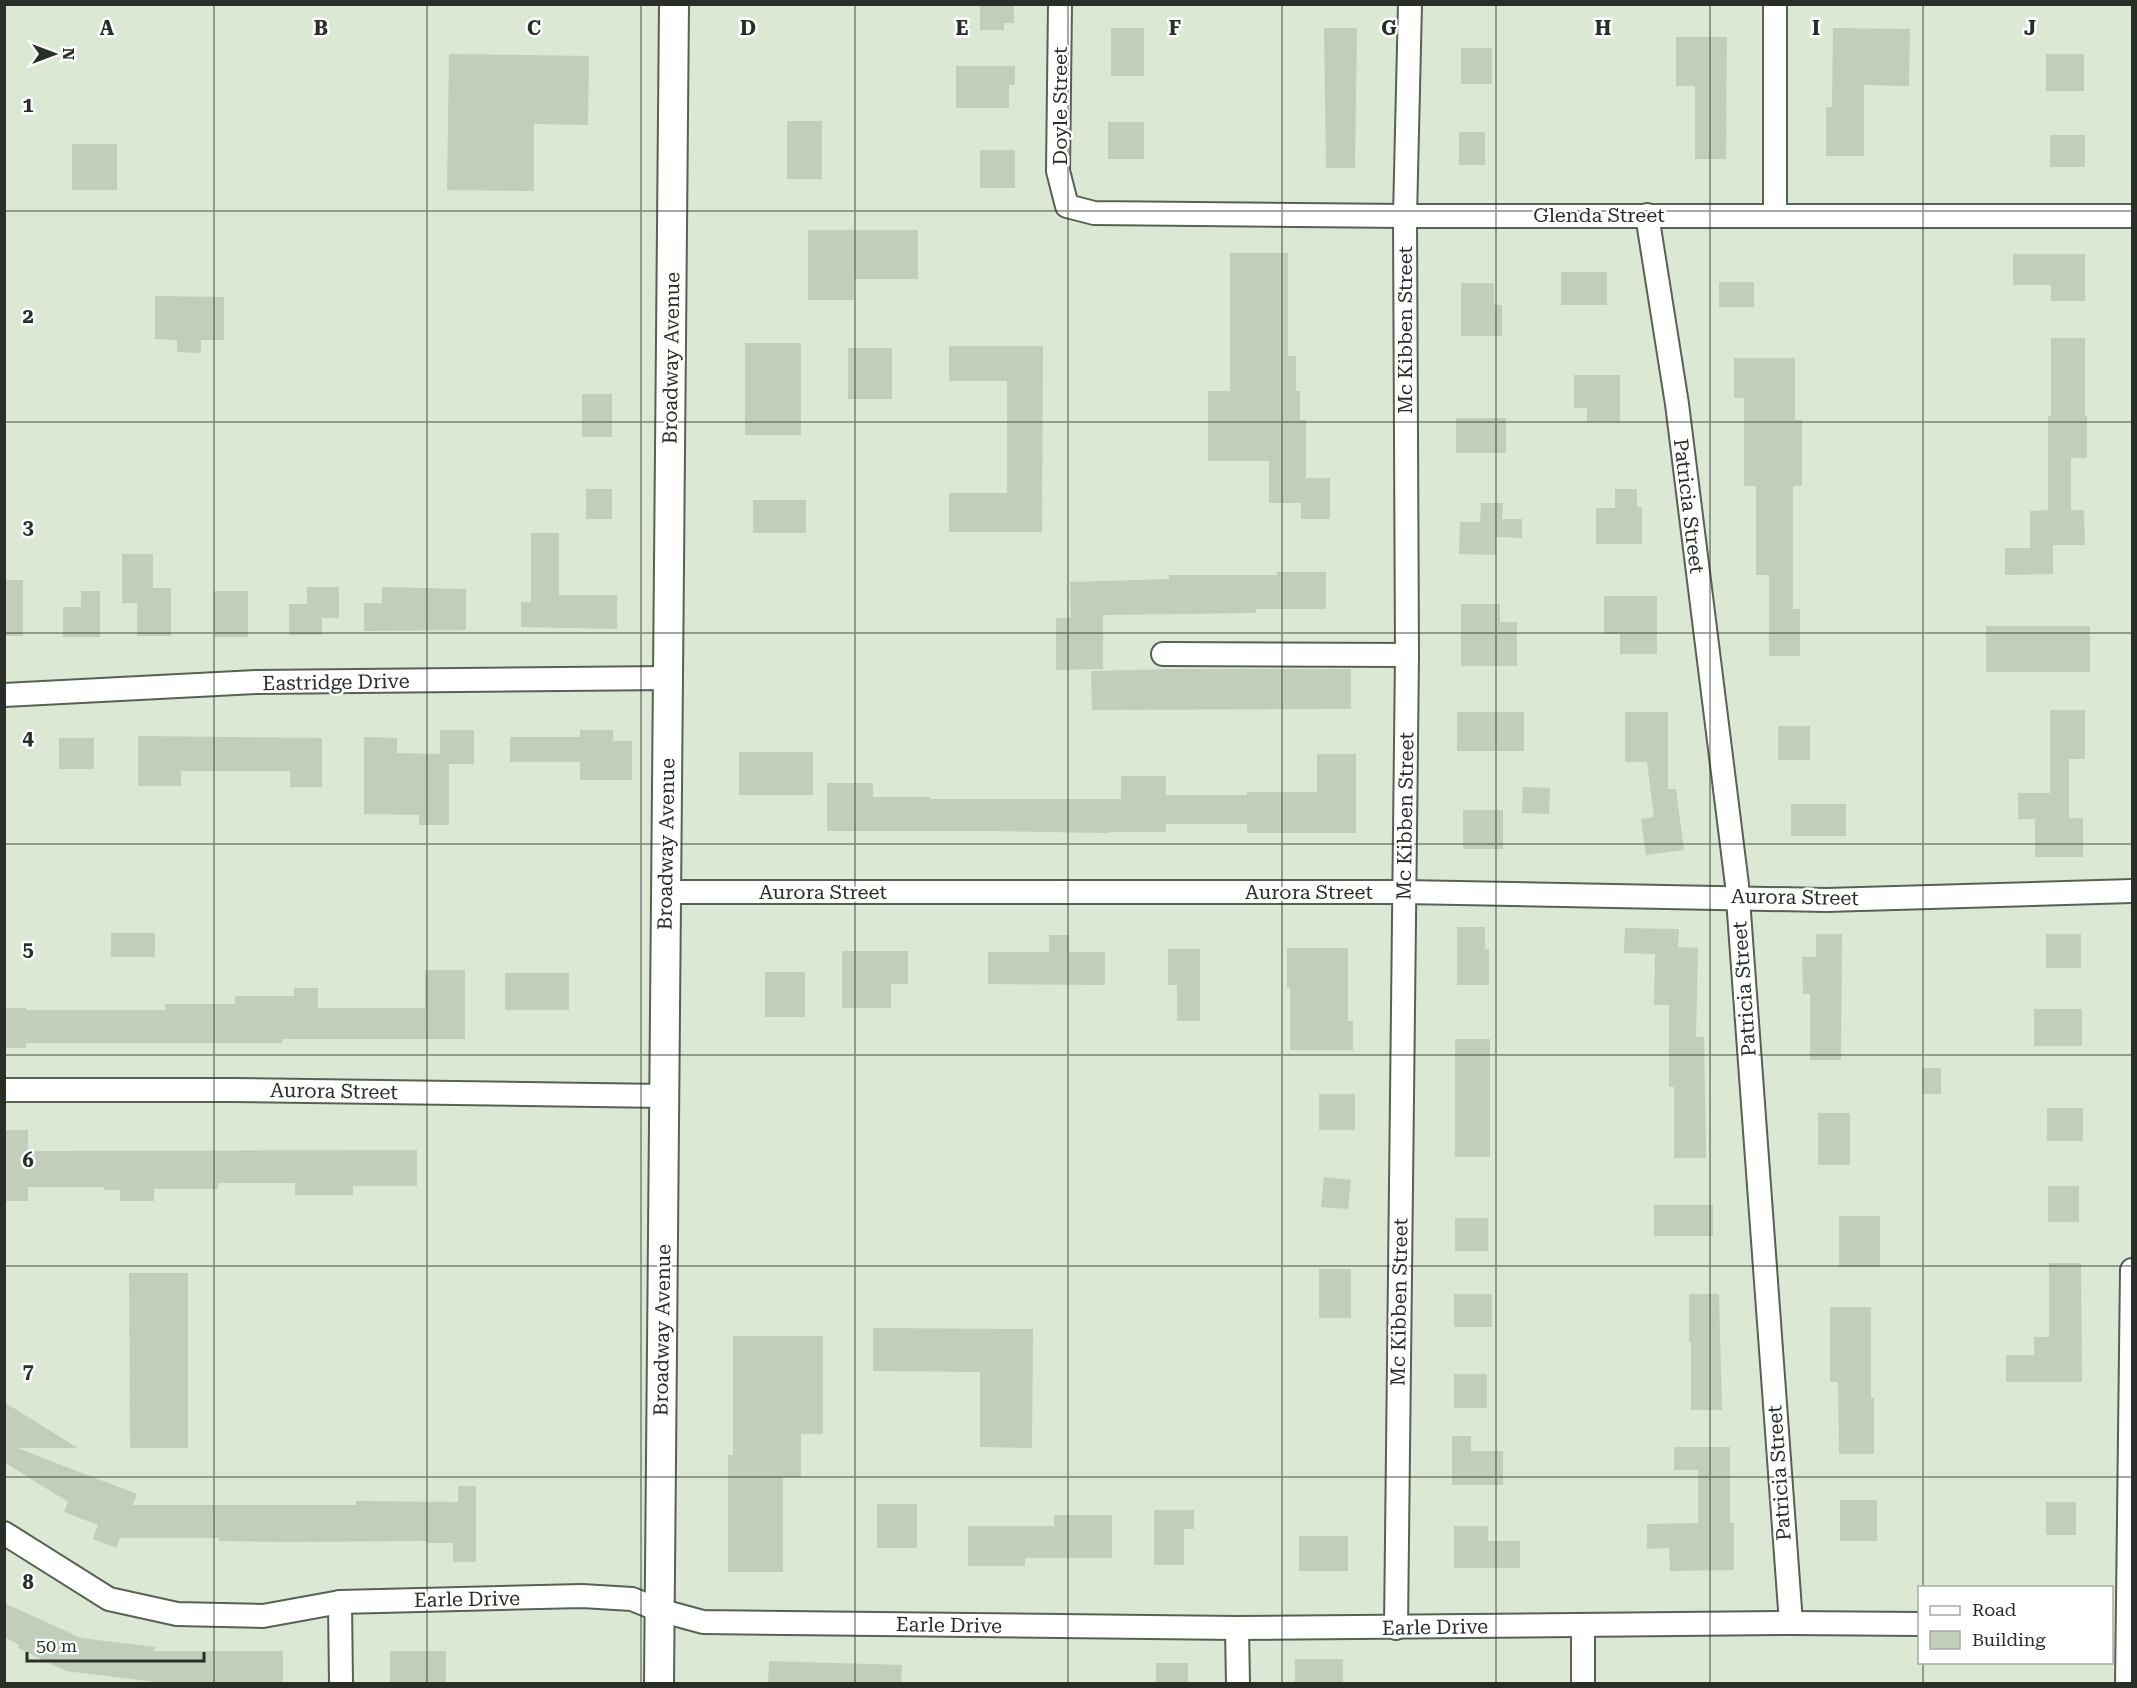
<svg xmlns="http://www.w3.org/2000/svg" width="2137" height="1688" viewBox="0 0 2137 1688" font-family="'Roboto Serif',serif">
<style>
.building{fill:#c1ceba}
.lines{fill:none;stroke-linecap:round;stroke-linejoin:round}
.minor-casing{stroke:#576251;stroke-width:26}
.major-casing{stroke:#576251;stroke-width:32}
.minor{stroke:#fff;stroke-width:22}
.major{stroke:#fff;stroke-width:28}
.grid{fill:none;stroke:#292e26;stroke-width:1.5;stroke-opacity:0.55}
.labels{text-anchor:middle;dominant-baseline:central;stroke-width:5;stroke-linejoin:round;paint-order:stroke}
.street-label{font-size:20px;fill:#292e26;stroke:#fff}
.grid-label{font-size:20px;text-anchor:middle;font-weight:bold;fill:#292e26;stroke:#fff;stroke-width:5;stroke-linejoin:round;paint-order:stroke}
</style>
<rect width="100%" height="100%" fill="#dbe8d4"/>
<g class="building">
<polygon points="980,4 1014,4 1014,23 1004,23 1004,30 980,30"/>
<rect x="1111" y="28" width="33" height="48"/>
<polygon points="1324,28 1357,28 1355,168 1326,168"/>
<polygon points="1833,28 1910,29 1909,86 1864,85 1864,156 1826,156 1826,107 1832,107"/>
<polygon points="1676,37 1727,37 1726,159 1695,159 1695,86 1676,86"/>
<rect x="1461" y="48" width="31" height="36"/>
<polygon points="449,54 589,56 588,125 534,124 534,191 447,190"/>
<rect x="2046" y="54" width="38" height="37"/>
<polygon points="956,66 1015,66 1015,85 1009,85 1009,108 956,108"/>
<rect x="787" y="121" width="35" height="58"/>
<rect x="1108" y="122" width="36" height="37"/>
<rect x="1459" y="132" width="26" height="33"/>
<rect x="2050" y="135" width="35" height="32"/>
<rect x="72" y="144" width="45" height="46"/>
<rect x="980" y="150" width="35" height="38"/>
<polygon points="808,230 918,230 918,279 854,279 854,300 808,300"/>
<polygon points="1230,253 1288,253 1288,356 1296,356 1296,391 1300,391 1300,420 1306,420 1306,478 1330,478 1330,519 1301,519 1301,503 1269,503 1269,461 1208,461 1208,391 1230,391"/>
<polygon points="2013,254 2085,254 2085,301 2051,301 2051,285 2013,285"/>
<rect x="1561" y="272" width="46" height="33"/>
<rect x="1719" y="282" width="35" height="25"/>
<polygon points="1461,283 1494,283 1494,305 1502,305 1502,336 1461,336"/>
<polygon points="155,296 224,297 224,340 201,340 201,353 177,352 177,340 155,339"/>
<polygon points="2051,338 2085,338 2085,416 2087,416 2087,458 2071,458 2071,510 2084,510 2085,545 2053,545 2053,574 2005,575 2005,548 2030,548 2030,511 2048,510 2048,416 2051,416"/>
<rect x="745" y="343" width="56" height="92"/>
<polygon points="949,346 1043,346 1042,532 949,532 949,493 1007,493 1007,381 949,381"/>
<rect x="848" y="348" width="44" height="51"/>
<polygon points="1734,358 1795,358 1795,420 1802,420 1802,486 1793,486 1793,609 1800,609 1800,656 1769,656 1769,575 1756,575 1756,486 1744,486 1744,398 1734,398"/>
<polygon points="1574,375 1620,375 1620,422 1587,422 1587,408 1574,408"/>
<rect x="582" y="394" width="30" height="43"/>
<rect x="1456" y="418" width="50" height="35"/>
<rect x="586" y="489" width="26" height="30"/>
<polygon points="1615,489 1637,489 1637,507 1642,507 1642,544 1596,544 1596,508 1615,508"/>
<rect x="753" y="500" width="53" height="33"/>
<polygon points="1481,503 1503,503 1502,519 1522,519 1522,538 1496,537 1496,555 1459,554 1460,522 1480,522"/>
<polygon points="531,533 559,533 559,595 617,595 617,629 521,627 521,602 531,602"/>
<polygon points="122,554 153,554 153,588 171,588 171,636 137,636 137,603 122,603"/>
<polygon points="1277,572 1326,572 1326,609 1256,609 1256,613 1103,615 1103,669 1056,670 1056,618 1071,618 1070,582 1169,579 1169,575 1277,575"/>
<rect x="4" y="580" width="19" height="56"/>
<polygon points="307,587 339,587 339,618 322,618 322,635 289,635 289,604 307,604"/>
<polygon points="382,587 466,589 466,630 364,631 364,603 382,603"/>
<polygon points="81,591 100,591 100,637 63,637 63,607 81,607"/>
<rect x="214" y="591" width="34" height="46"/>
<polygon points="1604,596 1657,596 1657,654 1620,654 1620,634 1604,634"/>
<polygon points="1461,604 1500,604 1500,622 1517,622 1517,666 1461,666"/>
<rect x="1986" y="626" width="104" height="46"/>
<polygon points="1170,669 1351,669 1351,709 1092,710 1091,671"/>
<polygon points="2050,710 2085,710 2085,759 2069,759 2069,818 2083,818 2083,857 2035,857 2035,819 2018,819 2018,793 2050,793"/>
<rect x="1457" y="712" width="67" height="39"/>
<polygon points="1625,712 1668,712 1668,789 1676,789 1684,850 1646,855 1641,819 1654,817 1647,762 1625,762"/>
<rect x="1778" y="726" width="32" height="34"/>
<polygon points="440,730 474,730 474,764 449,764 449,825 419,825 419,815 364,814 364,737 397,738 397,753 440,754"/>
<polygon points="580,730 613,730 613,741 632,741 632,780 580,780 580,762 510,762 510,737 580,737"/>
<polygon points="138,736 322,738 322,787 290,787 290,771 181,771 181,786 138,786"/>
<rect x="59" y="738" width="35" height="31"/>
<rect x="739" y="752" width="74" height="43"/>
<polygon points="1317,754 1356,754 1356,833 1247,833 1247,824 1166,824 1166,832 1110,832 1110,833 994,831 827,831 827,783 873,783 873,797 930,797 930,799 1121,799 1121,776 1166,776 1166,795 1247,795 1247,792 1317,792"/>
<polygon points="1523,787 1550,788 1549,814 1522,813"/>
<rect x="1791" y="804" width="55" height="32"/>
<rect x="1463" y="810" width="40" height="39"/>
<polygon points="1457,927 1485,927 1485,949 1489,949 1489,985 1457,985"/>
<polygon points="1625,928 1679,929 1678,947 1698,948 1696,1037 1704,1037 1706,1158 1674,1158 1674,1087 1669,1087 1669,1005 1654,1005 1655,954 1624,953"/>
<rect x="111" y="933" width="44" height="24"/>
<polygon points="1816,934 1842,934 1841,1060 1810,1060 1810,994 1803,994 1802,957 1816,957"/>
<rect x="2046" y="934" width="35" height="34"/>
<polygon points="1049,935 1069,935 1069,952 1105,952 1105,985 988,984 988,952 1049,952"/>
<polygon points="1287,948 1348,948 1348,1021 1353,1021 1353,1050 1290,1050 1290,988 1287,988"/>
<polygon points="1168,949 1200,949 1200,1021 1177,1021 1177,985 1168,985"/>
<polygon points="842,951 908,951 908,984 891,984 891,1008 842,1008"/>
<polygon points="425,970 465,970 465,1039 282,1039 282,1043 26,1043 26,1048 4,1048 4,1008 26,1008 26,1010 165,1010 165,1004 235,1004 235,996 294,996 294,988 318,988 318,1008 425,1008"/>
<rect x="765" y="972" width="40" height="45"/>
<rect x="505" y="973" width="64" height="37"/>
<rect x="2034" y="1009" width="48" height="37"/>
<rect x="1455" y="1039" width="35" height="118"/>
<rect x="1922" y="1068" width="19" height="26"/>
<rect x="1319" y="1094" width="36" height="36"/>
<rect x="2047" y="1108" width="36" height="33"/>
<rect x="1818" y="1113" width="32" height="52"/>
<polygon points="4,1130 28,1130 28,1151 417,1150 417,1186 353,1186 353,1195 295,1195 295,1183 218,1183 218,1189 154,1189 154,1201 120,1201 120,1190 104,1190 104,1187 28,1187 28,1201 4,1201"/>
<polygon points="1324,1177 1351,1180 1348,1209 1321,1207"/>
<rect x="2048" y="1186" width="31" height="36"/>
<rect x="1654" y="1205" width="59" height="31"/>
<rect x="1839" y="1216" width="41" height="51"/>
<rect x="1455" y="1218" width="33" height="33"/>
<polygon points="2049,1263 2081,1263 2082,1382 2006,1382 2006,1355 2034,1355 2034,1337 2049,1337"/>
<rect x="1319" y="1269" width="32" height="49"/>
<polygon points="129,1273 188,1273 188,1448 130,1448"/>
<rect x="1454" y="1294" width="38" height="33"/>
<polygon points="1689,1294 1719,1294 1722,1410 1691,1410 1691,1342 1689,1342"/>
<polygon points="1830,1307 1871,1307 1871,1398 1874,1398 1874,1454 1839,1454 1838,1382 1830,1382"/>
<polygon points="873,1328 1033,1329 1032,1448 980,1447 980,1372 873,1371"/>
<polygon points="733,1336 823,1336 823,1434 801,1434 801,1477 783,1477 783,1572 728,1572 728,1455 733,1455"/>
<rect x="1454" y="1374" width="33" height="34"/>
<polygon points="4,1402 78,1448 17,1448 137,1494 133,1505 356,1505 356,1501 458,1502 458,1486 476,1486 476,1562 453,1562 453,1543 426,1543 426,1541 288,1542 219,1541 219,1538 120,1538 116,1548 93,1539 98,1525 64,1512 68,1502 4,1462"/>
<polygon points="1452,1436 1471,1436 1471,1451 1503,1451 1503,1485 1452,1485"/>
<polygon points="1674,1447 1730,1447 1730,1523 1734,1523 1734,1570 1670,1571 1669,1548 1647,1549 1647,1524 1698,1523 1698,1470 1674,1470"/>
<rect x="1840" y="1500" width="37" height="41"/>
<rect x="2046" y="1502" width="30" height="33"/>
<rect x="877" y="1504" width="40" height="44"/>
<polygon points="1154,1510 1194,1510 1194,1529 1184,1529 1184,1565 1154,1565"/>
<polygon points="1054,1515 1112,1515 1112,1558 1025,1558 1025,1566 968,1566 968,1526 1054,1526"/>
<polygon points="1454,1526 1488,1526 1488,1541 1520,1541 1520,1568 1454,1568"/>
<rect x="1299" y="1536" width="49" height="35"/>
<polygon points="4,1603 81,1638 155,1647 154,1651 283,1651 283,1683 164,1683 66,1671 18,1648 19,1645 4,1637"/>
<rect x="390" y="1651" width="56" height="32"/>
<rect x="1295" y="1659" width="48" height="24"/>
<polygon points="769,1661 902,1665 901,1683 768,1683"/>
<rect x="1156" y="1663" width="32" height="20"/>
</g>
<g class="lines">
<g class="minor-casing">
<g id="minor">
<polyline points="1060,4 1058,171 1067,206 1094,213 1405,216 2132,216"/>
<polyline points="1775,4 1775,216"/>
<polyline points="1647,215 1677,404 1737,885 1791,1623"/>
<polyline points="1163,654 1407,655"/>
<polyline points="4,695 256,682 668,678"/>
<polyline points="666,892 1404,892 1826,900 2132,891"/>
<polyline points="4,1090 232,1090 664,1096"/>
<polyline points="4,1533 109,1599 177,1614 263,1616 340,1602 582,1596 632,1599 659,1610 703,1622 1237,1628 1791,1623 1920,1624"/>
<polyline points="340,1602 341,1684"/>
<polyline points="1237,1628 1238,1684"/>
<polyline points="1396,1628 1407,655 1405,216 1410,4"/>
<polyline points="1583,1684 1583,1625"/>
<polyline points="2127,1684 2132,1270"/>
</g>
</g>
<g class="major-casing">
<polyline id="major" points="659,1684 674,4"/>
</g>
<use href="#minor" class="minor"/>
<use href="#major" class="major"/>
</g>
<path class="grid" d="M214 4V1684M427 4V1684M641 4V1684M855 4V1684M1068 4V1684M1282 4V1684M1496 4V1684M1710 4V1684M1923 4V1588M4 211H2132M4 422H2132M4 633H2132M4 844H2132M4 1055H2132M4 1266H2132M4 1477H2132M1923 1662V1684"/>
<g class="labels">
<g class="street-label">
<text transform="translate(1060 106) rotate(-90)">Doyle Street</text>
<text x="1599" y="215">Glenda Street</text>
<text transform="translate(1405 330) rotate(-90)">Mc Kibben Street</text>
<text transform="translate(671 358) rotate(-89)">Broadway Avenue</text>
<text transform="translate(1689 506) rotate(83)">Patricia Street</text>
<text transform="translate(336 682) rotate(-1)">Eastridge Drive</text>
<text transform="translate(1405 816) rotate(-89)">Mc Kibben Street</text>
<text transform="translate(666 844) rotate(-89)">Broadway Avenue</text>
<text x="823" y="892">Aurora Street</text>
<text x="1309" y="892">Aurora Street</text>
<text transform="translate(1795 897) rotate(1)">Aurora Street</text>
<text transform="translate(1744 989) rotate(-94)">Patricia Street</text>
<text transform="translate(334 1091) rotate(1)">Aurora Street</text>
<text transform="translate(1399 1302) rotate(-89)">Mc Kibben Street</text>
<text transform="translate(662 1330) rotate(-89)">Broadway Avenue</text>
<text transform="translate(1779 1473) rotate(-94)">Patricia Street</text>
<text transform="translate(467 1599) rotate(-1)">Earle Drive</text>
<text transform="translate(949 1625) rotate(1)">Earle Drive</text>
<text transform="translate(1435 1627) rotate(-1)">Earle Drive</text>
</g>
</g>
<g class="grid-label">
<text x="107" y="35">A</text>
<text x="321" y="35">B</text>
<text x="534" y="35">C</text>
<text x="748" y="35">D</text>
<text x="962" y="35">E</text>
<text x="1175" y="35">F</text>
<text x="1389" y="35">G</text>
<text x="1603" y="35">H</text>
<text x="1816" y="35">I</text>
<text x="2030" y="35">J</text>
<text x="28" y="112">1</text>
<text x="28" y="323">2</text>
<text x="28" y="534">3</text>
<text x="28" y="745">4</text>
<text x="28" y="956">5</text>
<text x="28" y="1167">6</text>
<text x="28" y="1378">7</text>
<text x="28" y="1589">8</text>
</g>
<rect width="2137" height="1688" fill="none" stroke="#292e26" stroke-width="12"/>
<rect x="1918" y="1586" width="195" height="78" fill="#ffffff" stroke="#a9aba8" stroke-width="1.5"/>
<rect x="1930" y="1606" width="30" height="9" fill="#ffffff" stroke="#a9aba8" stroke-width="1.5"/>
<text x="1972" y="1616" font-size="18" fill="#292e26">Road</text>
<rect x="1930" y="1631" width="30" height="18" fill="#c1ceba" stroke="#a9aba8" stroke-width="1.5"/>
<text x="1972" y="1646" font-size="18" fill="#292e26">Building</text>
<g transform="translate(54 54) rotate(90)" stroke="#ffffff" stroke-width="4.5" paint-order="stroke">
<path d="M0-4.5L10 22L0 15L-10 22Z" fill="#292e26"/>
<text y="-9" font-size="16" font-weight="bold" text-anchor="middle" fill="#292e26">N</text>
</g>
<path d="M27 1652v9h177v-9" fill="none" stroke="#292e26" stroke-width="3"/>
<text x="36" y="1652" font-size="18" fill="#292e26" stroke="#ffffff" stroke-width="4.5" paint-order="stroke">50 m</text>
</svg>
